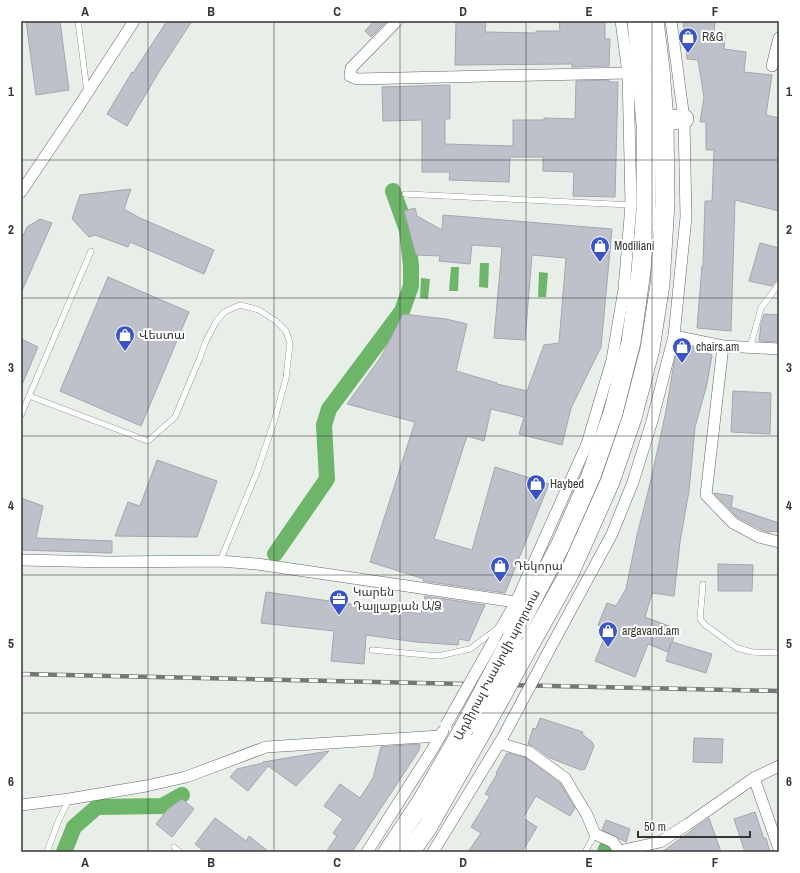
<svg xmlns="http://www.w3.org/2000/svg" width="800" height="873" viewBox="0 0 800 873" font-family="'Archivo Narrow','Noto Sans Armenian',sans-serif">
<style>
.water{fill:#6db569}
.lines{fill:none;stroke-linecap:round;stroke-linejoin:round}
.canal{stroke:#6db569;stroke-width:16}
.building{fill:#bec1ca;stroke:#a3a6ae}
.service-casing{stroke:#636962;stroke-width:6}
.minor-casing{stroke:#636962;stroke-width:12}
.trunk-casing{stroke:#636962;stroke-width:20}
.service{stroke:#fff;stroke-width:5.5}
.minor{stroke:#fff;stroke-width:11}
.trunk{stroke:#fff;stroke-width:19}
.rail-casing{stroke:#747974;stroke-width:4.5}
.rail{stroke:#fff;stroke-width:3;stroke-dasharray:9;stroke-linecap:butt}
.minor-bridge-casing{stroke:#636962;stroke-width:12;stroke-linecap:butt}
.trunk-bridge-casing{stroke:#636962;stroke-width:20;stroke-linecap:butt}
.minor-bridge{stroke:#fff;stroke-width:11}
.trunk-bridge{stroke:#fff;stroke-width:19}
.grid{fill:none;stroke:#333633;stroke-width:1;stroke-opacity:0.55}
.labels{text-anchor:middle;dominant-baseline:central;stroke-width:4;stroke-linejoin:round;paint-order:stroke}
.poi-label{font-size:12px;fill:#333633;stroke:#fff;text-anchor:start}
.street-label{font-size:12px;fill:#333633;stroke:#fff}
.neatline{fill:none;stroke:#333633;stroke-width:1.5}
.grid-label{font-size:13px;text-anchor:middle;font-weight:bold;fill:#333633}
</style>
<rect width="100%" height="100%" fill="#e8efe8"/>
<g class="water">
<polygon points="480,263 489,263 488,288 479,287"/>
<polygon points="451,267 459,267 458,291 449,291"/>
<polygon points="539,272 548,273 546,297 538,297"/>
<polygon points="421,278 430,279 428,299 420,298"/>
</g>
<g class="lines">
<g class="canal">
<polyline points="275,554 327,479 324,425 329,409 402,311 411,286 411,266 407,230 393,191"/>
<polyline points="64,852 74,827 97,807 162,806 182,795"/>
<polyline points="605,852 606,849"/>
</g>
</g>
<g class="building">
<polygon points="26,21 60,21 69,90 36,95"/>
<polygon points="167,21 192,21 160,70 127,126 107,114 132,72 133,73"/>
<polygon points="374,21 387,21 371,37 365,31"/>
<polygon points="456,21 486,21 485,32 536,33 536,31 560,31 559,21 605,21 605,39 610,39 609,66 572,67 572,64 455,65"/>
<polygon points="683,21 715,21 714,32 725,34 724,49 746,52 744,72 772,75 766,115 779,118 779,211 735,200 731,331 697,328 702,266 703,266 705,201 712,201 714,150 706,150 706,122 700,122 704,97 698,60 687,59"/>
<polygon points="609,80 609,82 618,82 615,197 573,196 574,172 543,171 543,157 510,157 509,182 449,180 450,172 422,172 422,120 383,121 382,87 450,85 450,119 445,119 445,144 513,146 513,120 544,120 544,118 575,119 576,81"/>
<polygon points="131,189 124,209 140,218 214,250 204,274 130,242 128,247 95,235 89,237 72,219 80,195"/>
<polygon points="415,208 417,216 442,230 443,215 612,229 601,347 571,408 562,445 519,434 524,417 491,409 484,441 467,436 434,539 472,550 495,467 549,484 505,593 423,581 424,579 370,562 415,422 347,404 381,357 403,314 446,319 467,324 456,371 497,383 497,384 527,391 544,345 559,343 566,258 532,255 525,340 494,338 502,247 472,245 470,264 439,261 440,256 416,255 404,211"/>
<polygon points="40,219 52,223 21,293 21,240 27,227"/>
<polygon points="760,243 779,248 779,277 772,286 749,281"/>
<polygon points="108,277 189,312 141,426 60,391"/>
<polygon points="764,314 779,315 779,340 778,339 778,342 759,341 761,324"/>
<polygon points="21,339 38,347 21,387"/>
<polygon points="681,344 689,346 712,355 707,384 695,427 689,491 680,542 674,596 652,593 645,617 677,629 672,642 712,654 706,673 666,661 671,643 668,652 648,644 635,677 595,661 608,629 598,625 607,603 616,606 626,589 637,535 650,484 666,411 674,363 678,348"/>
<polygon points="733,391 771,393 770,434 731,432"/>
<polygon points="157,460 217,481 197,537 115,536 128,502 140,506"/>
<polygon points="714,493 733,496 731,507 779,523 779,531 767,532 762,530 737,517"/>
<polygon points="21,498 43,506 36,538 112,541 112,553 21,550"/>
<polygon points="718,564 753,565 752,591 718,591"/>
<polygon points="266,592 421,614 425,596 485,605 469,641 459,639 458,645 416,642 366,635 364,664 331,661 334,631 261,623"/>
<polygon points="540,718 583,732 582,734 592,742 594,746 585,769 581,770 550,758 533,746 528,744 533,728 536,729"/>
<polygon points="694,738 723,739 722,763 693,762"/>
<polygon points="418,744 420,745 419,750 416,755 352,852 326,852 337,836 333,833 343,819 324,806 340,784 360,798 373,778 381,747"/>
<polygon points="329,751 296,786 268,766 248,791 230,777 237,769 263,763 263,762"/>
<polygon points="507,753 526,758 560,783 575,808 570,816 536,796 523,818 537,827 522,852 468,852 481,833 471,827 490,796 485,794 497,774 496,773"/>
<polygon points="182,799 194,809 172,837 156,824 168,809"/>
<polygon points="755,812 764,839 766,838 770,852 745,852 734,819"/>
<polygon points="215,818 246,841 249,836 269,852 205,852 195,844"/>
<polygon points="709,818 721,852 662,852"/>
<polygon points="606,820 630,829 626,842 602,830"/>
</g>
<g class="lines">
<g class="service-casing">
<g id="service">
<polyline points="78,21 87,91"/>
<polyline points="405,194 631,205"/>
<polyline points="750,348 761,308 779,284"/>
<polyline points="29,396 148,441 175,417 199,360 206,341 216,322 224,312 240,305 259,310 276,321 286,331 290,343 286,378 274,422 257,472 220,561"/>
<polyline points="21,415 91,251"/>
<polyline points="703,584 700,619 705,625 737,648 752,652 779,653"/>
<polyline points="372,650 438,656 470,649 497,629"/>
<polyline points="174,847 180,852"/>
<polyline points="47,852 58,822 69,799"/>
<polyline points="585,852 595,834"/>
</g>
</g>
<g class="minor-casing">
<g id="minor">
<polyline points="397,21 351,68 350,76 357,79 628,73"/>
<polyline points="772,66 779,38"/>
<polyline points="21,192 75,112 134,21"/>
<polyline points="674,336 723,346 779,349"/>
<polyline points="723,346 706,495 733,523 759,537 779,542"/>
<polyline points="21,560 109,562 220,561 257,564 516,602"/>
<polyline points="494,640 516,602 587,444 612,360 624,289 631,205 628,73 621,21"/>
<polyline points="553,643 612,534 633,482 652,421 674,336 686,217 684,119 671,21"/>
<polyline points="499,743 529,752 565,778 587,815 595,834 613,842 619,851"/>
<polyline points="754,778 779,849"/>
<polyline points="21,805 69,799 146,786 186,777 266,747 440,736"/>
<polyline points="619,851 660,842 688,824 754,778 779,766"/>
<polyline points="367,852 432,750 443,731"/>
<polyline points="433,852 503,737"/>
</g>
</g>
<g class="trunk-casing">
<g id="trunk">
<polyline points="664,120 684,119"/>
<polyline points="512,638 560,546 591,476 613,413 631,342 641,271 646,210 646,125 637,21"/>
<polyline points="531,642 569,574 610,482 632,418 650,349 660,284 665,203 664,120 660,69 654,21"/>
<polyline points="388,852 422,801 463,730"/>
<polyline points="410,852 427,828 482,731"/>
</g>
</g>
<use href="#service" class="service"/>
<use href="#minor" class="minor"/>
<use href="#trunk" class="trunk"/>
<g class="rail-casing">
<polyline id="rail" points="21,674 779,691"/>
</g>
<use href="#rail" class="rail"/>
<g class="minor-bridge-casing">
<g id="minor-bridge">
<polyline points="446,725 494,640"/>
<polyline points="503,737 553,643"/>
</g>
</g>
<g class="trunk-bridge-casing">
<g id="trunk-bridge">
<polyline points="463,730 512,638"/>
<polyline points="482,731 531,642"/>
</g>
</g>
<use href="#minor-bridge" class="minor-bridge"/>
<use href="#trunk-bridge" class="trunk-bridge"/>
</g>
<path class="grid" d="M148 21V852M274 21V852M400 21V852M526 21V852M652 21V852M21 160H779M21 298H779M21 436H779M21 575H779M21 713H779"/>
<defs>
<g id="shop-pin" transform="scale(1)"><path d="M0 17L-7.5 6A9.5 9.5 0 1 1 7.5 6Z" fill="#3a53c5" stroke="#fff"/><path d="M-5-2.5h2.3a2.7 3.5 0 0 1 5.4 0H5L5.5 6h-11ZM-1.5-2.5h3a1.5 2.3 0 0 0-3 0Z" fill="#fff"/></g>
<g id="office-pin" transform="scale(1)"><path d="M0 17L-7.5 6A9.5 9.5 0 1 1 7.5 6Z" fill="#3a53c5" stroke="#fff"/><path d="M-6-3h4V-5.5h4V-3h4V5H-6ZM-1-4.5V-3h2v-1.5ZM-6 0V1H6V0Z" fill="#fff"/></g>
</defs>
<g fill-rule="evenodd">
<use href="#shop-pin" x="688" y="37"/>
<use href="#shop-pin" x="600" y="246"/>
<use href="#shop-pin" x="125" y="335"/>
<use href="#shop-pin" x="682" y="347"/>
<use href="#shop-pin" x="536" y="484"/>
<use href="#shop-pin" x="500" y="566"/>
<use href="#office-pin" x="339" y="599"/>
<use href="#shop-pin" x="608" y="631"/>
</g>
<g class="labels">
<g class="poi-label">
<text x="702" y="37">R&amp;G</text>
<text x="614" y="246">Modiliani</text>
<text x="139" y="335">Վեստա</text>
<text x="696" y="347">chairs.am</text>
<text x="550" y="484">Haybed</text>
<text x="514" y="566">Դեկորա</text>
<text x="353" y="592">Կարեն<tspan x="353" dy="14">Դալլաքյան Ա/Ձ</tspan></text>
<text x="622" y="631">argavand.am</text>
</g>
<g class="street-label">
<text transform="translate(497 665) rotate(-62)">Ադմիրալ Իսակովի պողոտա</text>
</g>
</g>
<rect width="800" height="873" fill="none" stroke="#ffffff" stroke-width="44"/>
<path d="M638 831v6h112v-6" fill="none" stroke="#333633" stroke-width="2"/>
<text x="644" y="831" font-size="12" fill="#333633" stroke="#ffffff" stroke-width="3" paint-order="stroke">50 m</text>
<rect x="22" y="22" width="756" height="829" class="neatline"/>
<g class="grid-label">
<text x="85" y="16">A</text>
<text x="211" y="16">B</text>
<text x="337" y="16">C</text>
<text x="463" y="16">D</text>
<text x="589" y="16">E</text>
<text x="715" y="16">F</text>
<text x="11" y="96">1</text>
<text x="789" y="96">1</text>
<text x="11" y="234">2</text>
<text x="789" y="234">2</text>
<text x="11" y="372">3</text>
<text x="789" y="372">3</text>
<text x="11" y="510">4</text>
<text x="789" y="510">4</text>
<text x="11" y="648">5</text>
<text x="789" y="648">5</text>
<text x="11" y="786">6</text>
<text x="789" y="786">6</text>
<text x="85" y="867">A</text>
<text x="211" y="867">B</text>
<text x="337" y="867">C</text>
<text x="463" y="867">D</text>
<text x="589" y="867">E</text>
<text x="715" y="867">F</text>
</g>
</svg>
